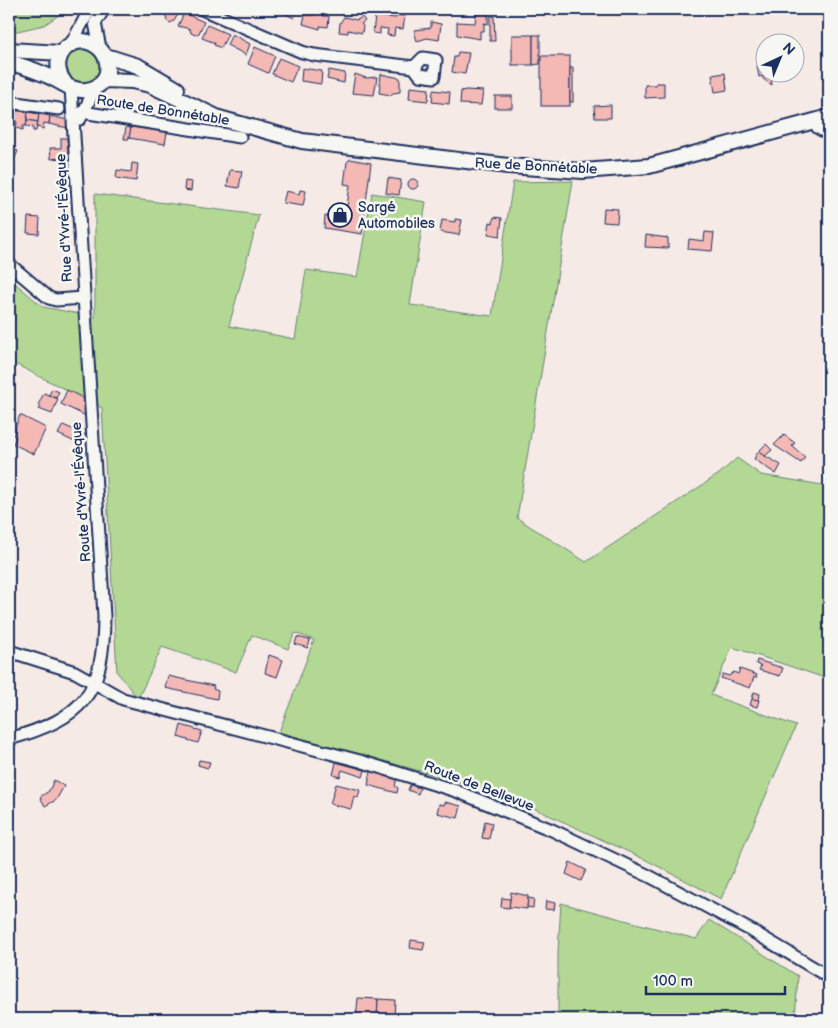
<svg xmlns="http://www.w3.org/2000/svg" width="838" height="1028" viewBox="0 0 838 1028" font-family="'Balsamiq Sans',sans-serif">
<style>
.green{fill:#b3d893;stroke:#678478}
.building{fill:#f4b8b5;stroke:#1b2f5e}
.lines{fill:none;stroke-linecap:round;stroke-linejoin:round}
.minor-casing{stroke:#1b2f5e;stroke-width:15}
.major-casing{stroke:#1b2f5e;stroke-width:18}
.minor{stroke:#f6f6f2;stroke-width:11}
.major{stroke:#f6f6f2;stroke-width:14}
.labels{text-anchor:middle;dominant-baseline:central;stroke-width:5;stroke-linejoin:round;paint-order:stroke}
.street-label{font-size:14px;fill:#1b2f5e;stroke:#f6f6f2}
.poi-label{font-size:14px;fill:#1b2f5e;stroke:#f6f6f2;text-anchor:start}
</style>
<rect width="100%" height="100%" fill="#f6eae6"/>
<filter id="ink" filterUnits="userSpaceOnUse"><feTurbulence type="fractalNoise" baseFrequency=".02" numOctaves="2"/><feDisplacementMap in="SourceGraphic" scale="10" xChannelSelector="R" yChannelSelector="G"/><feConvolveMatrix kernelMatrix="1 2 1 2 8 2 1 2 1" color-interpolation-filters="sRGB"/></filter>
<g filter="url(#ink)">
<g class="green">
<polygon points="9,9 110,9 105,13 68,9 44,25 9,33"/>
<path d="M80 45 99 53 102 73 86 86 67 80C61 58 61 58 80 45Z"/>
<polygon points="573,181 517,518 586,562 719,474 737,458 761,475 829,486 829,669 825,678 732,647 711,695 796,726 721,899 646,860 503,794 279,732 314,640 295,633 288,649 252,635 236,672 162,647 138,699 117,672 102,408 11,362 9,366 9,278 43,307 95,317 95,194 259,215 229,326 295,339 306,270 357,277 372,193 426,202 410,305 492,316 513,182"/>
<polygon points="561,903 696,939 709,920 798,976 795,1019 558,1019 558,952"/>
</g>
<g class="building">
<polygon points="162,9 179,9 180,11 174,21 170,23 166,20 167,17 160,12"/>
<polygon points="275,9 298,9 294,18"/>
<polygon points="315,10 323,11 323,16 329,16 328,27 320,26 320,29 303,24 305,15 315,15"/>
<polygon points="184,13 204,22 199,33 195,35 191,33 190,29 178,26"/>
<polygon points="476,13 488,13 488,24 484,23 484,31 480,31 480,39 457,35 457,22 475,23"/>
<polygon points="396,15 405,16 403,29 395,28 394,36 387,35 388,29 380,28 380,34 373,33 375,16 396,18"/>
<polygon points="490,16 494,16 495,41 490,41"/>
<polygon points="344,17 357,20 362,17 365,21 361,24 363,26 362,33 348,30 348,33 339,32 340,23"/>
<polygon points="431,22 441,24 439,40 427,38 417,41 414,30 431,28"/>
<polygon points="207,25 228,34 221,48 214,45 215,43 202,38"/>
<polygon points="232,34 250,44 246,55 227,45"/>
<rect x="512" y="35" width="21" height="30"/>
<polygon points="533,35 540,35 540,64 533,65"/>
<polygon points="255,47 275,56 268,73 248,64"/>
<polygon points="458,52 469,53 465,74 452,72 454,57 457,57"/>
<rect x="541" y="56" width="29" height="50"/>
<polygon points="279,58 298,66 291,82 272,74"/>
<polygon points="766,65 766,72 775,72 776,76 771,77 772,85 763,79 763,76 759,77 757,66"/>
<polygon points="302,68 322,71 321,84 301,81"/>
<rect x="570" y="68" width="3" height="34"/>
<polygon points="329,70 345,73 344,83 327,79"/>
<polygon points="725,73 727,90 715,92 712,75"/>
<polygon points="355,74 366,78 377,77 374,95 352,93"/>
<polygon points="381,74 400,78 400,92 393,93 391,95 379,93"/>
<polygon points="656,83 664,83 664,97 645,98 645,85 656,85"/>
<polygon points="410,87 429,89 428,101 409,99"/>
<polygon points="433,90 450,92 449,104 432,102"/>
<polygon points="466,90 483,91 481,105 460,104 461,91"/>
<rect x="495" y="96" width="17" height="12"/>
<polygon points="611,105 611,118 595,118 594,106"/>
<polygon points="9,110 28,112 26,126 23,126 23,130 16,128 17,122 9,120"/>
<polygon points="28,112 39,114 38,122 27,120"/>
<polygon points="39,114 50,116 49,124 44,123 43,129 37,127"/>
<polygon points="50,116 68,120 68,128 49,124"/>
<polygon points="27,120 38,122 36,131 33,131 33,127 26,126"/>
<polygon points="126,127 131,128 129,139 124,139"/>
<polygon points="131,127 167,132 165,144 129,138"/>
<polygon points="61,138 67,138 69,157 51,159 50,148 61,148"/>
<polygon points="10,148 18,151 15,158 9,155"/>
<polygon points="350,159 371,163 362,234 324,228 325,216 347,221 348,213 346,213 350,185 344,184 347,162"/>
<polygon points="132,163 138,164 136,181 116,178 117,170 131,172"/>
<polygon points="230,170 242,171 239,188 227,186"/>
<polygon points="388,178 401,180 399,195 386,193"/>
<circle cx="413" cy="184" r="5"/>
<polygon points="185,181 192,182 191,191 184,190"/>
<polygon points="300,190 306,191 303,206 283,203 286,191 299,194"/>
<polygon points="604,208 618,209 617,223 603,222"/>
<polygon points="28,217 40,218 39,234 27,233"/>
<polygon points="494,217 502,218 500,236 488,234 490,222 493,223"/>
<polygon points="455,219 462,220 459,235 440,232 442,220 455,222"/>
<polygon points="705,232 714,233 712,251 688,249 689,239 704,241"/>
<polygon points="646,235 668,238 668,248 645,247"/>
<polygon points="52,389 59,392 56,398 49,395"/>
<polygon points="67,390 87,400 88,417 61,404"/>
<polygon points="44,393 58,399 52,414 39,409 41,406 38,405"/>
<polygon points="20,415 46,428 34,454 13,444 16,437 13,435 16,428 15,428"/>
<polygon points="63,425 88,436 83,446 58,434"/>
<polygon points="784,435 795,443 792,446 805,457 801,463 774,445"/>
<polygon points="766,444 772,450 765,456 758,452"/>
<polygon points="758,452 781,465 776,474 754,459"/>
<polygon points="297,637 310,640 308,648 295,644"/>
<polygon points="269,655 283,660 277,677 265,673"/>
<polygon points="757,660 783,668 780,676 759,670 761,666 756,664"/>
<polygon points="740,669 757,675 756,678 754,677 750,688 721,678 723,674 729,676 734,672 738,674"/>
<polygon points="168,676 214,686 213,689 218,691 217,699 165,688"/>
<polygon points="754,692 760,694 759,700 752,699"/>
<polygon points="752,699 759,700 757,707 750,705"/>
<polygon points="181,725 202,731 198,743 178,737"/>
<polygon points="199,760 210,762 208,768 198,765"/>
<polygon points="336,762 365,770 363,777 342,770 340,777 333,775"/>
<polygon points="371,771 397,778 395,786 398,788 397,793 368,785"/>
<polygon points="54,780 64,786 56,800 45,806 40,797 49,791"/>
<polygon points="336,784 360,790 358,798 354,796 351,809 330,804"/>
<polygon points="410,785 420,788 418,794 408,790"/>
<polygon points="445,802 461,806 458,818 437,813 439,804 444,805"/>
<polygon points="485,821 492,823 489,839 482,838"/>
<polygon points="570,862 586,870 581,881 566,874"/>
<polygon points="511,892 528,896 527,909 509,907"/>
<polygon points="502,898 510,899 509,908 501,907"/>
<polygon points="528,898 534,899 533,908 527,907"/>
<polygon points="546,901 555,903 554,910 545,909"/>
<polygon points="411,940 425,942 423,950 410,948"/>
<polygon points="358,998 378,999 377,1019 356,1019"/>
<polygon points="378,999 395,1000 394,1019 377,1019"/>
</g>
<g class="lines">
<g class="minor-casing">
<g id="minor">
<polyline points="202,9 302,52 314,55 414,67 420,75 434,77 436,60 423,58 414,67"/>
<polyline points="71,44 90,9"/>
<polyline points="100,48 95,23 104,9"/>
<polyline points="9,102 59,109"/>
<polyline points="82,112 240,137"/>
<polyline points="80,119 96,87"/>
<polyline points="815,123 818,128 829,134"/>
<polyline points="9,264 49,298 56,300 83,298"/>
<polyline points="9,651 75,672 123,699 360,761 456,791 552,830 649,876 752,931 829,977"/>
<path d="M9 739C83 718 104 695 104 616L71 88"/>
</g>
</g>
<g class="major-casing">
<g id="major">
<polyline points="9,50 61,53"/>
<polyline points="106,56 138,66 177,89"/>
<path d="M9 63C22 65 34 70 46 75 59 80 72 92 86 90 116 87 114 45 83 41 60 43 51 65 65 83"/>
<polyline points="103,80 132,81 150,85 219,118 302,141 508,166 583,171 649,166 829,117"/>
</g>
</g>
<use href="#minor" class="minor"/>
<use href="#major" class="major"/>
</g>
</g>
<defs>
<g id="shop-ring" transform="scale(1.25)"><circle r="9.5" fill="#f6f6f2" stroke="#1b2f5e" stroke-width="1.5"/><path d="M-5-2.5h2.3a2.7 3.5 0 0 1 5.4 0H5L5.5 6h-11ZM-1.5-2.5h3a1.5 2.3 0 0 0-3 0Z" fill="#1b2f5e"/></g>
</defs>
<g fill-rule="evenodd">
<use href="#shop-ring" x="340" y="215"/>
</g>
<g class="labels">
<g class="street-label">
<text transform="translate(163 110) rotate(9)">Route de Bonnétable</text>
<text transform="translate(536 166) rotate(3)">Rue de Bonnétable</text>
<text transform="translate(64 218) rotate(-93)">Rue d'Yvré-l'Évêque</text>
<text transform="translate(81 492) rotate(-94)">Route d'Yvré-l'Évêque</text>
<text transform="translate(479 786) rotate(21)">Route de Bellevue</text>
</g>
<g class="poi-label">
<text x="358" y="207">Sargé<tspan x="358" dy="16">Automobiles</tspan></text>
</g>
</g>
<rect width="838" height="1028" fill="none" stroke="#f6f6f2" stroke-width="30"/>
<rect x="15" y="15" width="808" height="998" fill="none" stroke="#1b2f5e" stroke-width="2" filter="url(#ink)"/>
<g transform="translate(780 58) rotate(44)"><circle r="24" fill="#f6f6f2" stroke="#9ea6b7"/>
<path d="M0-4L9 19L0 12L-9 19Z" fill="#1b2f5e"/>
<text y="-8" font-size="14" font-weight="bold" text-anchor="middle" fill="#1b2f5e">N</text>
</g>
<path d="M646 986v8h139v-8" fill="none" stroke="#1b2f5e" stroke-width="2.5"/>
<text x="653" y="986" font-size="15" fill="#1b2f5e" stroke="#f6f6f2" stroke-width="4" paint-order="stroke">100 m</text>
</svg>
